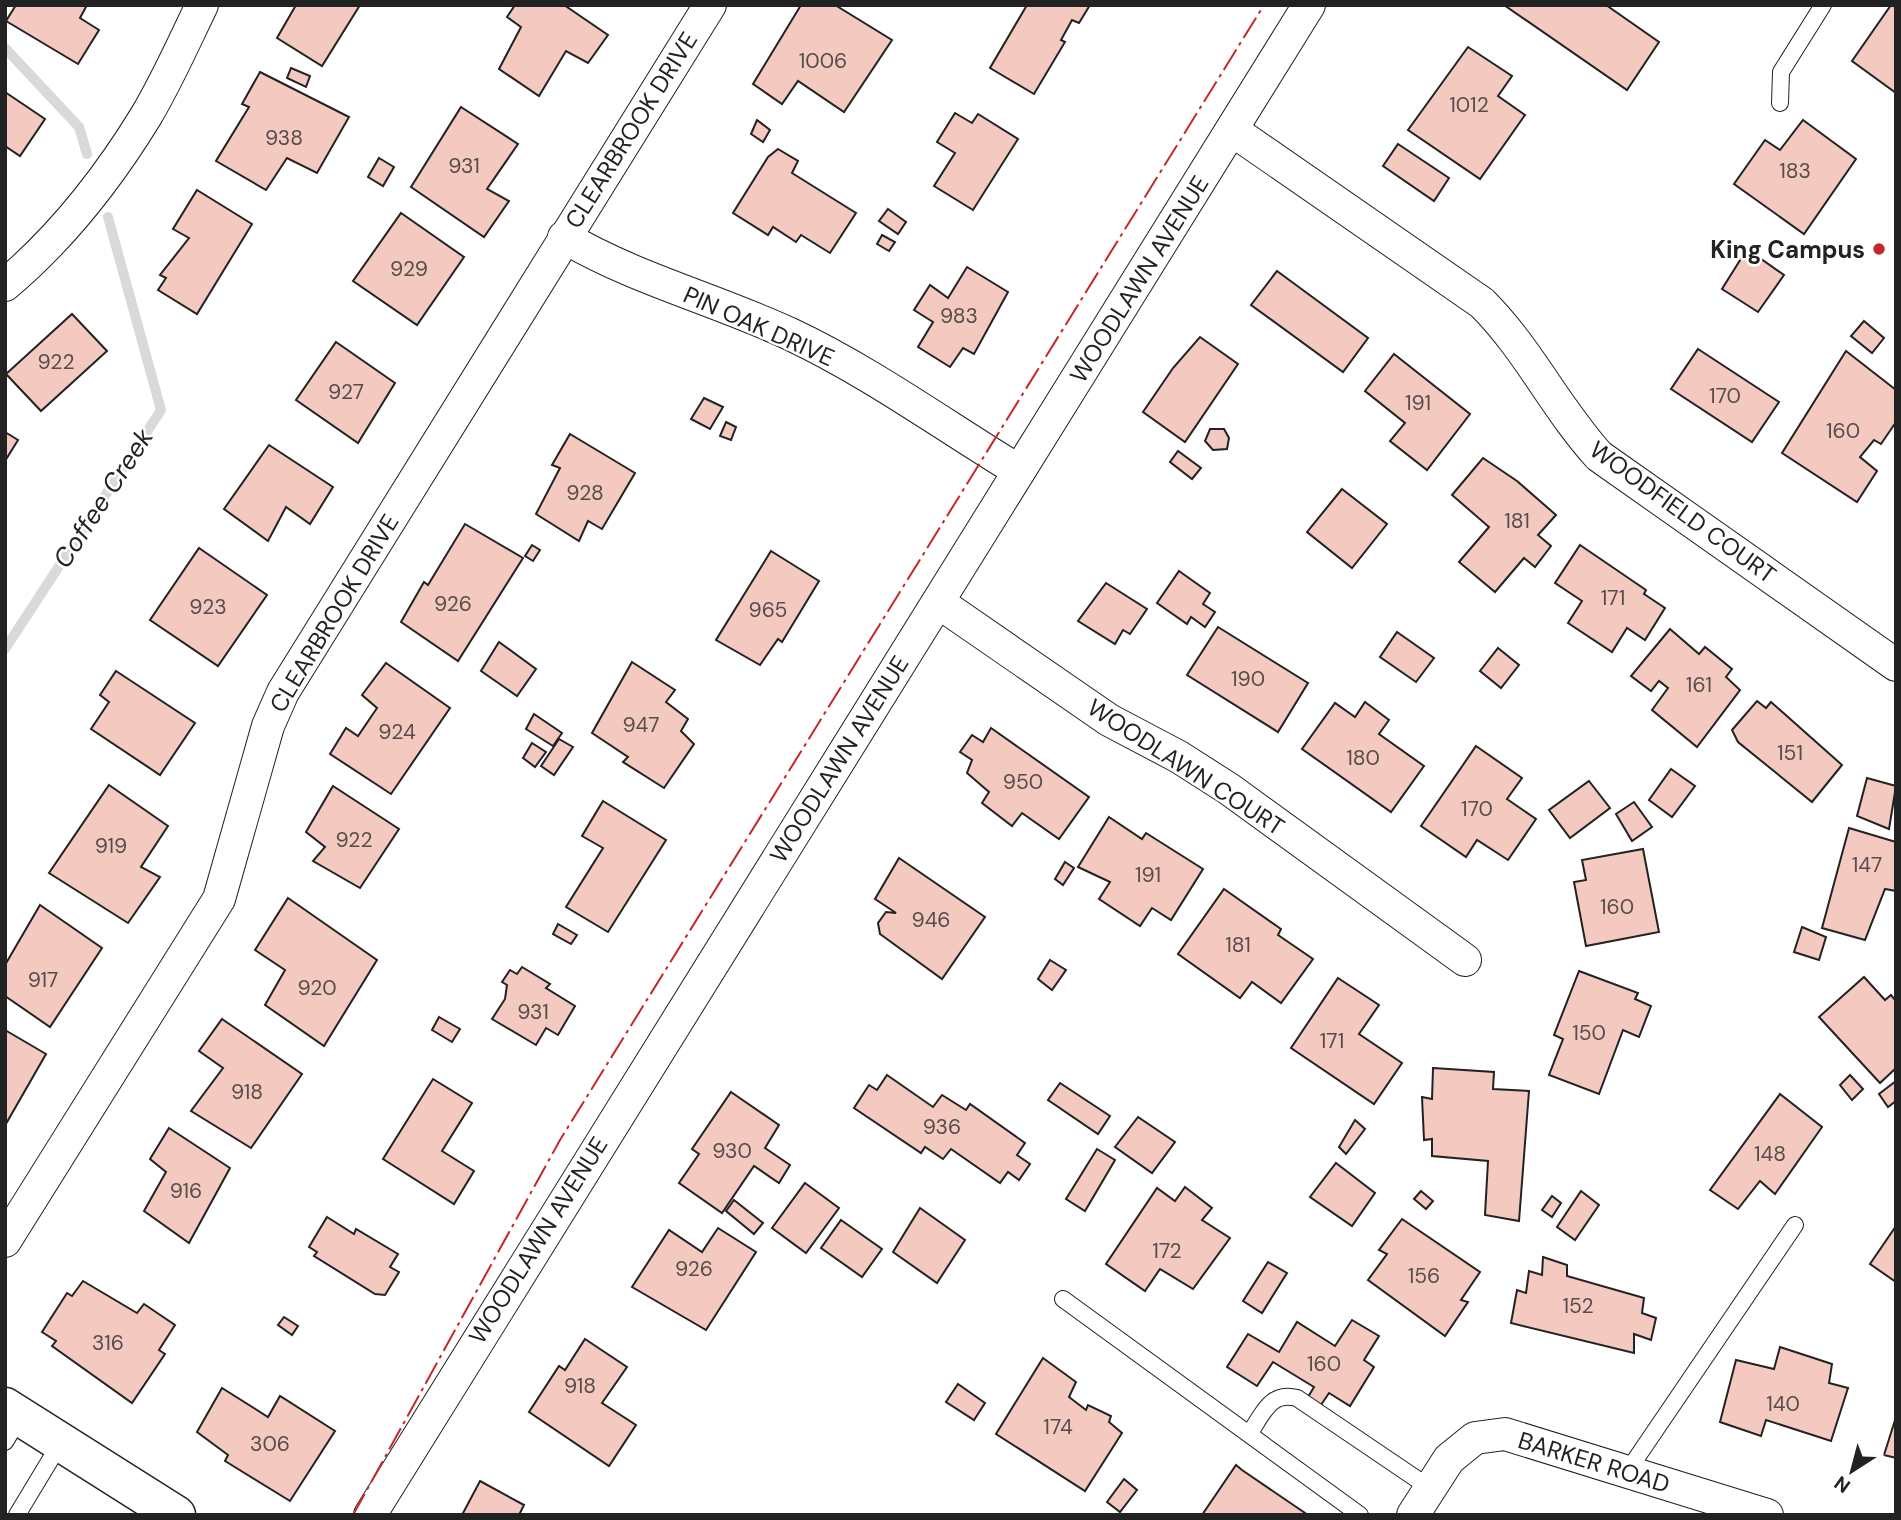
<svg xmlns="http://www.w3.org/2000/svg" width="1901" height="1520" viewBox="0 0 1901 1520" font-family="'DM Sans',sans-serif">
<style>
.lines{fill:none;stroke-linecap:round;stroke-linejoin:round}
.stream{stroke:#d9d9d9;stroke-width:10}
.building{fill:#f3c9c0;stroke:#222;stroke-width:2}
.service-casing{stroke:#222;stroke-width:18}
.minor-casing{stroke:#222;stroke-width:34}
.tertiary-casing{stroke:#222;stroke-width:41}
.service{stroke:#fff;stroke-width:16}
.minor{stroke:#fff;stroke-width:32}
.tertiary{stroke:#fff;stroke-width:38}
.power{stroke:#c62828;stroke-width:2;stroke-dasharray:24 5 3.5 5;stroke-linecap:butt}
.poi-dot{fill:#c62828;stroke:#fff;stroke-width:2.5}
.labels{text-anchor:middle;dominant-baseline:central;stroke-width:5;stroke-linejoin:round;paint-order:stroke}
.number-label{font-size:21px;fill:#564c4a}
.street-label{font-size:24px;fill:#222;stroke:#fff}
.poi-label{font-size:24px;font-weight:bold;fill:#222;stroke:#fff;text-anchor:end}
.water-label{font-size:26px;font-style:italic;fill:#222;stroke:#fff}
</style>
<rect width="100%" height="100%" fill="#fff"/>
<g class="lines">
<g class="stream">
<polyline points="5,48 79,127 87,154"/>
<polyline points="5,649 161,410 108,217"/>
</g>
</g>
<g class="building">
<polygon points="16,5 87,5 80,18 99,30 78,64 6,21"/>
<polygon points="296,5 360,5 322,66 277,38"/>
<polygon points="515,5 564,5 608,35 588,63 566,51 539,96 499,69 521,27 507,17"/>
<polygon points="801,5 835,5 892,40 844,112 798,81 782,104 753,84"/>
<polygon points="1027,5 1090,5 1079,23 1072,20 1061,40 1065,42 1034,94 990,68"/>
<polygon points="1504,5 1606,5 1659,42 1627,90"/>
<polygon points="1891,5 1896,5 1896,93 1852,61"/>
<polygon points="1468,47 1512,76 1498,96 1525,115 1480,179 1408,130"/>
<polygon points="291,68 310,76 306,87 287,78"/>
<polygon points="260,72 349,117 317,173 287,158 266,190 216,161 249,107 242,104"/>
<polygon points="5,92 45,119 20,156 5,146"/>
<polygon points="461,107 518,144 487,189 509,201 484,237 411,187"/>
<polygon points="955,113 972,123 978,114 1018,139 973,210 934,186 955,153 937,142"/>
<polygon points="757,120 770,130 763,142 751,134"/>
<polygon points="1803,120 1856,159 1804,234 1734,184 1765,140 1780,150"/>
<polygon points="1398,144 1449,178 1434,201 1383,166"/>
<polygon points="778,149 798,161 792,173 856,213 830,253 801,235 796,242 773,227 768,235 733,213 768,157"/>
<polygon points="379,158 394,167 383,186 368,177"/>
<polygon points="197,190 252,224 197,314 158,290 166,278 160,275 189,238 173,229"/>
<polygon points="888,209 906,222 898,234 879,221"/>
<polygon points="401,213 464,257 417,325 353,281"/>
<polygon points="882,235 895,242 889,251 877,244"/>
<polygon points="1747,249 1784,275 1758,312 1722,289"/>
<polygon points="967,267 1008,292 974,354 963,348 950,367 918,347 933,322 914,310 930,285 948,298"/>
<polygon points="1277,271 1368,338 1343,372 1251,305"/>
<polygon points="72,314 107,351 41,411 6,374"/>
<polygon points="1864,321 1884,338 1872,353 1851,336"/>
<polygon points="1200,337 1238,364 1185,442 1143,412 1173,368"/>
<polygon points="336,342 395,383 358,443 296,400"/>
<polygon points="1698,349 1779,402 1752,442 1671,389"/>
<polygon points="1846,351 1896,390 1896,422 1881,444 1874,440 1860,457 1877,471 1857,502 1782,453"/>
<polygon points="1394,354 1470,414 1427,470 1390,441 1405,423 1365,391"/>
<polygon points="704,398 723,407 710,429 691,419"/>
<polygon points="726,422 736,427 731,440 720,436"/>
<polygon points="1210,429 1224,429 1229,438 1227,449 1213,450 1205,441"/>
<polygon points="5,432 18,440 5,461"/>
<polygon points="570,434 635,473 602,529 588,521 579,541 536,514 560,468 552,465"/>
<polygon points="269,445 333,487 310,524 286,507 268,541 224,509"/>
<polygon points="1178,451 1201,468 1192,479 1170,462"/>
<polygon points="1483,458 1517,481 1556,515 1538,535 1551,546 1535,567 1524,558 1495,592 1459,562 1489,527 1452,495"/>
<polygon points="1342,489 1387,524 1352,568 1307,532"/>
<polygon points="465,524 523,558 458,661 401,622 424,582 428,585"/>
<polygon points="532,545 540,550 533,561 525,556"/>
<polygon points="1580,545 1646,590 1644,594 1665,608 1645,640 1627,628 1612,652 1568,623 1582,601 1555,583"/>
<polygon points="199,548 267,595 218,666 150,620"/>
<polygon points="771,551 819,581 782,642 778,639 760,665 716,640"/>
<polygon points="1179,571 1210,593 1203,604 1215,612 1205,627 1191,617 1187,624 1157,603"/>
<polygon points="1106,583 1147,609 1130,634 1123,630 1115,644 1078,621"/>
<polygon points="1218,627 1308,683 1278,732 1187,675"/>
<polygon points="1670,629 1699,654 1705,647 1732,669 1726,677 1740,690 1697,747 1652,710 1668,688 1659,681 1651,691 1631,676"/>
<polygon points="1397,632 1434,658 1416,682 1380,657"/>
<polygon points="499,642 536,669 517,696 481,671"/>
<polygon points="1498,648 1519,665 1501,688 1480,671"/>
<polygon points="632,662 675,690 666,702 688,719 681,731 694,744 664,788 623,762 628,757 592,733"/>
<polygon points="386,663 450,708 391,794 330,754 346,728 358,736 377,708 362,695"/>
<polygon points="116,671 195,723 160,775 91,729 109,702 100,695"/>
<polygon points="1757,701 1766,708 1771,702 1842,765 1812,802 1738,742 1732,730"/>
<polygon points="1365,702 1389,720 1379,734 1424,766 1391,812 1302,749 1335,703 1355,717"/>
<polygon points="534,714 562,733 553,746 526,729"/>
<polygon points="991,728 1089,797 1059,839 1022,813 1012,826 982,803 989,792 967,773 972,760 960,752 972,735 983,742"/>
<polygon points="559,739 573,747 554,775 541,766"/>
<polygon points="532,743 546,752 535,767 523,758"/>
<polygon points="1476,746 1522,778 1507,799 1536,819 1508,860 1477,840 1466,857 1421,826"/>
<polygon points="1671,769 1695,786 1672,817 1649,800"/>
<polygon points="1867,778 1896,786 1889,829 1857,816"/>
<polygon points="1589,781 1610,808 1570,838 1549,810"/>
<polygon points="109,785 168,826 141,867 160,877 128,923 49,873"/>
<polygon points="333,786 399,829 360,888 313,861 325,847 306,832"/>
<polygon points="603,801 666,840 608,932 566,907 603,848 582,836"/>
<polygon points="1634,802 1652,827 1632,841 1616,814"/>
<polygon points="1109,817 1142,839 1146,833 1203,869 1171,920 1152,908 1140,926 1099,899 1110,882 1078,867"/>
<polygon points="1849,828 1896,842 1896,891 1885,889 1865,940 1822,928"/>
<polygon points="1643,849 1659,932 1586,946 1574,882 1586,880 1582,860"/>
<polygon points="899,858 985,917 942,979 880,934 878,923 886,912 896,913 875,899"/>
<polygon points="1065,862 1074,868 1063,885 1055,879"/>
<polygon points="1224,889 1281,929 1278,935 1313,959 1281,1003 1252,982 1240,998 1178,954"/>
<polygon points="288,898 377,960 324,1046 265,1005 285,970 255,950"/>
<polygon points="40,905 102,948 50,1027 5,996 5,965"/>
<polygon points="558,924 577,935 571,944 553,934"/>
<polygon points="1802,927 1826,937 1819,960 1794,952"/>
<polygon points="1050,960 1066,970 1052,990 1038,979"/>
<polygon points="522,967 550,984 546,988 575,1006 558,1035 546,1028 536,1045 492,1019 505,999 507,985 502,982 510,970 517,974"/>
<polygon points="1579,971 1638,993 1635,999 1651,1006 1639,1037 1623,1030 1599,1094 1549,1075 1563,1039 1554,1035"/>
<polygon points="1864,977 1885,1000 1891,995 1896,1001 1896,1068 1880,1083 1819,1017"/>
<polygon points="1338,978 1379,1005 1359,1034 1402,1063 1374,1104 1291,1048"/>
<polygon points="439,1017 460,1029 452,1042 432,1030"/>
<polygon points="222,1019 302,1074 251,1148 191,1111 223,1068 199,1051"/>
<polygon points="5,1030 46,1054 7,1122 5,1120"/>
<polygon points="1433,1068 1494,1072 1493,1089 1529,1091 1519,1221 1485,1215 1488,1161 1432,1156 1432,1139 1424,1140 1422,1097 1432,1099"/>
<polygon points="887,1075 933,1107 942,1095 966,1110 970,1104 1025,1143 1017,1155 1030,1164 1019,1180 1008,1172 1000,1183 951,1149 943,1159 925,1147 921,1153 854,1108 869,1085 877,1090"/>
<polygon points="1850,1075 1863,1089 1852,1100 1840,1085"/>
<polygon points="433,1079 472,1103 442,1151 474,1171 454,1204 383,1159"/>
<polygon points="1896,1081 1896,1101 1888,1107 1879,1094"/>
<polygon points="1060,1083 1110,1116 1098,1134 1048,1100"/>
<polygon points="731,1092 779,1125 765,1148 790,1165 779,1183 754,1166 722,1213 679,1183 699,1154 692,1149"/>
<polygon points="1780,1094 1822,1127 1775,1194 1760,1181 1738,1209 1710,1190"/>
<polygon points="1138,1117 1175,1142 1152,1173 1115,1147"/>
<polygon points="1355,1120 1365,1129 1346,1154 1339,1147"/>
<polygon points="169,1128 230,1168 189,1243 144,1211 166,1172 150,1159"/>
<polygon points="1097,1149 1115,1160 1085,1211 1066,1199"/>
<polygon points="1336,1163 1375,1193 1352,1226 1310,1197"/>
<polygon points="805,1183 839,1208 806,1253 772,1228"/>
<polygon points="1185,1187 1212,1208 1202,1220 1230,1238 1193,1289 1160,1269 1145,1291 1106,1264 1157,1188 1175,1201"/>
<polygon points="1421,1191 1433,1201 1426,1209 1414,1199"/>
<polygon points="1581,1191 1599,1205 1575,1240 1557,1227"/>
<polygon points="1552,1196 1561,1203 1552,1217 1542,1210"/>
<polygon points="734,1200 763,1223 754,1234 726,1211"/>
<polygon points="920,1208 965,1240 937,1283 893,1252"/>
<polygon points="327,1217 354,1234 356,1229 398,1254 390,1267 399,1272 385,1295 375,1294 314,1256 317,1252 309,1247"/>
<polygon points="1402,1219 1480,1272 1461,1300 1468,1302 1445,1336 1368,1280 1387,1254 1379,1250"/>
<polygon points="841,1220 882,1249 862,1277 821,1248"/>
<polygon points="1896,1226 1896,1282 1870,1264"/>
<polygon points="718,1228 756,1252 706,1330 632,1287 669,1230 702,1252"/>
<polygon points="1543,1257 1567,1265 1567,1276 1644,1298 1642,1313 1656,1318 1651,1340 1634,1334 1634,1353 1511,1323 1517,1290 1526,1293 1529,1271 1542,1275"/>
<polygon points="1268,1262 1287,1273 1262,1313 1243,1301"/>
<polygon points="83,1281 137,1313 144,1304 175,1325 159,1350 165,1354 132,1403 52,1346 56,1341 42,1332 67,1293 72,1296"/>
<polygon points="284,1317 298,1326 292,1335 278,1325"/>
<polygon points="1352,1320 1379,1336 1364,1360 1374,1367 1350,1406 1329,1393 1321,1405 1308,1397 1314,1387 1273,1362 1257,1386 1227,1367 1248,1334 1279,1352 1297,1322 1335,1346"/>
<polygon points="585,1339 627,1367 602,1403 636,1425 609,1466 529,1412 559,1366 565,1370"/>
<polygon points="1780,1347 1832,1364 1829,1383 1848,1388 1831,1441 1766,1420 1761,1436 1720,1422 1736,1360 1774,1369"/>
<polygon points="1043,1358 1076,1382 1069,1397 1086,1410 1088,1405 1111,1416 1109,1422 1122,1433 1085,1491 996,1434"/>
<polygon points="958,1384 985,1403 974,1420 946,1402"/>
<polygon points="222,1388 268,1417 280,1396 335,1431 290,1501 225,1461 228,1455 197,1432"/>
<polygon points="1896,1417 1896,1458 1884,1455"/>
<polygon points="1236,1465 1242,1470 1308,1515 1202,1515"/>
<polygon points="1124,1479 1137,1490 1120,1512 1107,1502"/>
<polygon points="480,1481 524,1505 519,1515 462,1515"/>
</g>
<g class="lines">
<g class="service-casing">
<g id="service">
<polyline points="1780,103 1781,72 1823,5"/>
<polyline points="1063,1299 1360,1515"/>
<path d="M1249 1434C1263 1414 1270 1391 1297 1398L1430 1488"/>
<polyline points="5,1442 20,1417"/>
<polyline points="1627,1472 1795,1225"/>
<polyline points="17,1515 61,1442"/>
</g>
</g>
<g class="minor-casing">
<g id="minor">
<path d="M1232 130 1482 303C1529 350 1554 406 1599 456L1896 665"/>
<path d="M564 237C635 279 715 299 790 334 867 370 945 426 1019 471"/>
<path d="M5 285C61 238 108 178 146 116 167 81 184 42 202 5"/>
<polyline points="938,602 1109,720 1179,757 1229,789 1465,960"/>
<polyline points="5,1241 219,899 268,726 283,692 710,5"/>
<path d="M370 1515C680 1010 997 509 1309 5"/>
<polyline points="1413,1515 1449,1459 1475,1438 1505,1434 1767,1515"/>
</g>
</g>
<g class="tertiary-casing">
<polyline id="tertiary" points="5,1407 176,1515"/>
</g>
<use href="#service" class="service"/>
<use href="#minor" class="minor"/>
<use href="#tertiary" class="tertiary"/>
<polyline class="power" points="353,1515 560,1140 1264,5"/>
</g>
<circle class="poi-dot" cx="1879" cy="249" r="7"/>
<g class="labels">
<g class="number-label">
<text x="823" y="61">1006</text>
<text x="1469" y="105">1012</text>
<text x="284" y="138">938</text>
<text x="464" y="166">931</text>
<text x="1795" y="171">183</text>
<text x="409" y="269">929</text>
<text x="959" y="316">983</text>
<text x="56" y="362">922</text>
<text x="346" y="392">927</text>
<text x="1725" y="396">170</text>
<text x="1418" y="403">191</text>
<text x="1843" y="431">160</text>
<text x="585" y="493">928</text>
<text x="1517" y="521">181</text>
<text x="1613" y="598">171</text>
<text x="453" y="604">926</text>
<text x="208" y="607">923</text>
<text x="768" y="610">965</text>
<text x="1248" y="679">190</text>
<text x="1699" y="685">161</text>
<text x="641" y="725">947</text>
<text x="397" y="732">924</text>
<text x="1790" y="753">151</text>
<text x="1363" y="758">180</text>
<text x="1023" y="782">950</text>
<text x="1477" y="809">170</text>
<text x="354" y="840">922</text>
<text x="111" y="846">919</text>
<text x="1867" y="865">147</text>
<text x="1148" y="875">191</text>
<text x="1617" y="907">160</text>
<text x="931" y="920">946</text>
<text x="1238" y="945">181</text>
<text x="43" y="980">917</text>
<text x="317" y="988">920</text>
<text x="533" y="1012">931</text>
<text x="1589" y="1033">150</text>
<text x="1332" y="1041">171</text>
<text x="247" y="1092">918</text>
<text x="942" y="1127">936</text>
<text x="732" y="1151">930</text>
<text x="1770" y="1154">148</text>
<text x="186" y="1191">916</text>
<text x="1167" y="1251">172</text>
<text x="694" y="1269">926</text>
<text x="1424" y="1276">156</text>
<text x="1578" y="1306">152</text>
<text x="108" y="1343">316</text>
<text x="1324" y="1364">160</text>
<text x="580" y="1386">918</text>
<text x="1783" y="1404">140</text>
<text x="1058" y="1427">174</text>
<text x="270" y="1444">306</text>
</g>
<g class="street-label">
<text transform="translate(631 130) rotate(-58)">CLEARBROOK DRIVE</text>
<text transform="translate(1139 279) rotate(-58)">WOODLAWN AVENUE</text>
<text transform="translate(759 326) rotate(24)">PIN OAK DRIVE</text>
<text transform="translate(1683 512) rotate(36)">WOODFIELD COURT</text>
<text transform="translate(334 613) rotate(-59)">CLEARBROOK DRIVE</text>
<text transform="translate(839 759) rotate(-58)">WOODLAWN AVENUE</text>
<text transform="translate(1186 767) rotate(33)">WOODLAWN COURT</text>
<text transform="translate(538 1240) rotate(-58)">WOODLAWN AVENUE</text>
<text transform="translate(1594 1462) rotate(17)">BARKER ROAD</text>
</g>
<g class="poi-label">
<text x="1865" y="249">King Campus</text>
</g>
<g class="water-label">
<text transform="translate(103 498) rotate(-57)">Coffee Creek</text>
</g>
</g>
<rect width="1901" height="1520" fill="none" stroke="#222222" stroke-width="14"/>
<g transform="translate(1852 1471) rotate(216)" stroke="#ffffff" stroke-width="5" paint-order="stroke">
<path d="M0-5L12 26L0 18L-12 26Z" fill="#222222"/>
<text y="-10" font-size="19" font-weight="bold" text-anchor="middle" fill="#222222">N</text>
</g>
</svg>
